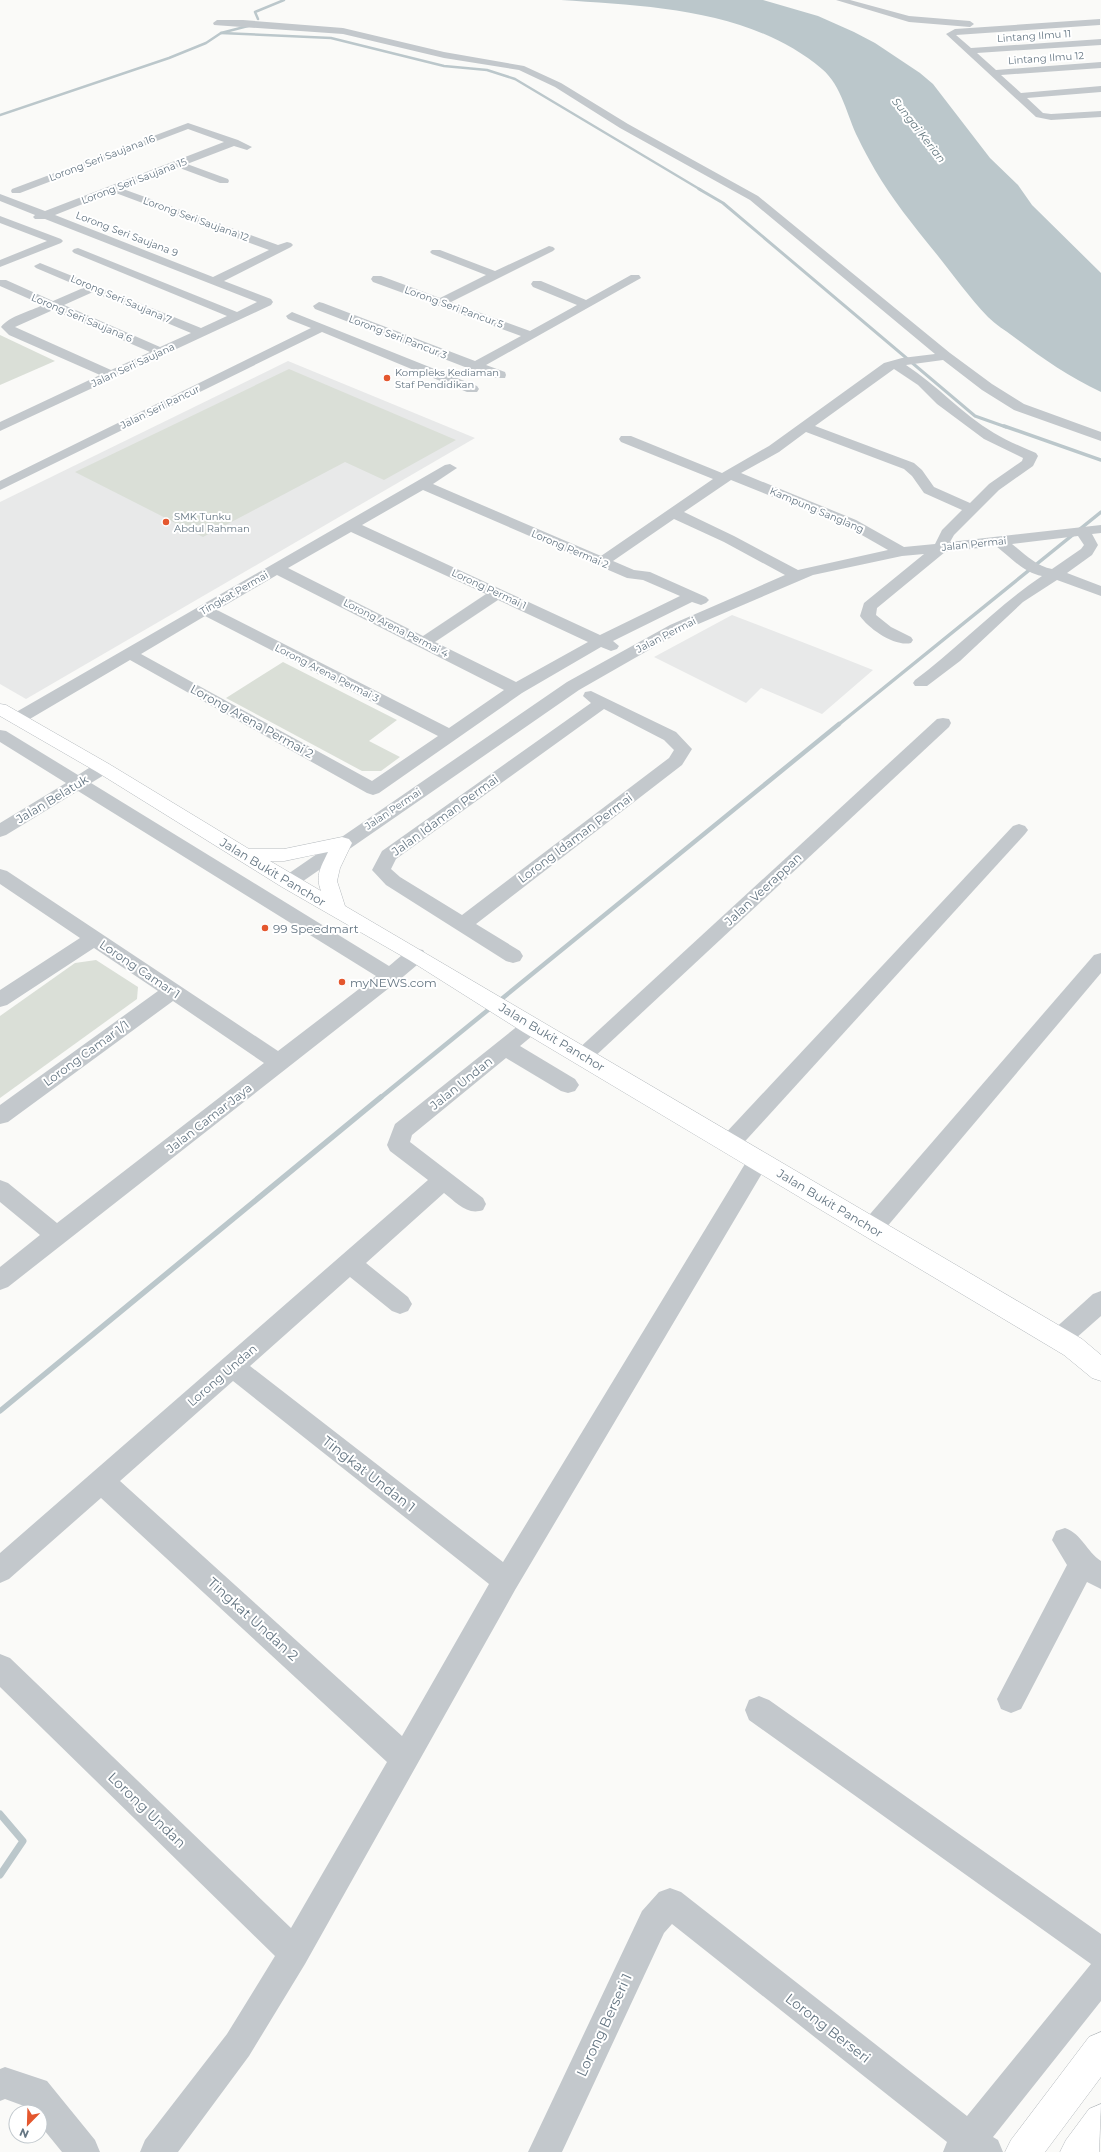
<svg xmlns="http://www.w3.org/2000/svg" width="1101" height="2152" viewBox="0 0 1101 2152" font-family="Montserrat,sans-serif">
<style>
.built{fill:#e8e9e9}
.green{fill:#dadfd7}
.water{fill:#bbc7cb}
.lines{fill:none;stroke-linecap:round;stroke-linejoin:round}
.stream-far5{stroke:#bbc7cb;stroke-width:2.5}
.stream-far4{stroke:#bbc7cb;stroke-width:3}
.stream-far3{stroke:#bbc7cb;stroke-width:3.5}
.stream-far2{stroke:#bbc7cb;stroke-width:4.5}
.stream-far1{stroke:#bbc7cb;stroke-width:5.5}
.stream{stroke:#bbc7cb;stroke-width:7}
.major-casing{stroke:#b5babe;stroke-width:1}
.highway-casing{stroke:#b4b9bd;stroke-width:1}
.minor{fill:#c3c8cc;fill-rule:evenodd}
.major{fill:#fff;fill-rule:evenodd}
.highway{fill:#fff;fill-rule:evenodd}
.poi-dot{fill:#e4572e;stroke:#fff;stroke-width:1.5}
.labels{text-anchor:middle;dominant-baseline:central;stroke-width:4;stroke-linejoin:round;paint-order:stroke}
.far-street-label{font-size:10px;fill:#657683;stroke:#fff}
.far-poi-label{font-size:10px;fill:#657683;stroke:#fff;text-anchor:start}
.far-water-label{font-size:11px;font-style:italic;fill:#60757c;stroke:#fff}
.street-label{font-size:12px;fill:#657683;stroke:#fff}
.poi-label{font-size:12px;fill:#657683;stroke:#fff;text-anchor:start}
.near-street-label{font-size:14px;fill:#657683;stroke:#fff}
</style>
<rect width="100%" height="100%" fill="#fafaf8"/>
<g class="built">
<polygon points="288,361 475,438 26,699 0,684 0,502"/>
<polygon points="732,615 815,647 873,670 822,714 761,688 746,703 654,657"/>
</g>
<g class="green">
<polygon points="0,335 55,361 0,385"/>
<polygon points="289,369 456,440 384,480 345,462 203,537 75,472"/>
<polygon points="283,662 397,720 369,741 400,757 381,771 362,771 226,698"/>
<polygon points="96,960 138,987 137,999 0,1098 0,1016 75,963"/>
</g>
<path class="water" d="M561 0H763L818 16 854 32 875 43 920 73 933 84 990 158 1018 185 1032 205 1101 273V392C1069 377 1042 358 1014 337 1005 330 996 325 988 317 968 296 952 273 934 251 913 225 892 199 875 170 869 159 863 149 858 138 847 116 842 86 822 69 751 9 649 6 561 0Z"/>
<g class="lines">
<g class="stream-far5">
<polyline points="258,19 255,12 284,0"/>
<polyline points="221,33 331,38 444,66 487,70 515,79 701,190"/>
<polyline points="0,115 169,58 206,43 221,33 248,26"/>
</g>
<polyline class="stream-far4" points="699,189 723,203 975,416 1006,427"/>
<g class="stream-far3">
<polyline points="1004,426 1101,460"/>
<polyline points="838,725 1101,512"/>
</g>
<polyline class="stream-far2" points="380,1098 839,724"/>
<polyline class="stream-far1" points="0,1411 381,1097"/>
<polyline class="stream" points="0,1814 23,1841 0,1875"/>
<g class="major-casing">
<g id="major">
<path d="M0 704 6 705 109 764 249 849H284L342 837 349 839 352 843 340 868 337 881 345 906 1082 1339 1101 1355V1381L1092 1378 1064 1355 523 1032 409 960 282 887 97 772 0 716ZM328 852C321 867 315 875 321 891L270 861H284Z"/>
<polygon points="1101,2032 1101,2077 1045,2152 1005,2152 1011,2140 1089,2037"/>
</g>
</g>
<g class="highway-casing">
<polygon id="highway" points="1101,2104 1099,2152 1060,2152 1066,2140 1089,2109"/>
</g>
<g class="minor">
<polygon points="836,0 850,0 909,16 970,21 974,24 970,27 909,22"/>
<polygon points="1100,19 1100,25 956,35 971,48 1101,39 1101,45 977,53 996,70 1101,62 1101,68 1001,75 1021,93 1101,86 1101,92 1027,98 1043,113 1051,114 1101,111 1101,117 1051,120 1036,117 946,34 955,29"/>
<path d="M217 20H243L343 28 444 52 524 66 561 83 628 124 758 196 950 353 992 384 1024 404 1101 432V441L1014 410 982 390 943 360 906 365C937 385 962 414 994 433 1007 441 1022 447 1036 453L1038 456 1033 466 999 490 954 535 950 542 1101 525V533L1092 534 1098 545 1092 555 1067 573 1101 586V596L1057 580 1023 602 960 661 927 686H915L913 683 915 680C959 647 996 607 1042 576 1024 573 1010 557 996 546L945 552 877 608 876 615 891 627 911 637 913 640 911 643C895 647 869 629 860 616L864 603 924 554 902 556 813 575 682 631 579 690 296 886 289 888 282 886 280 882 282 878 567 682 670 625 785 575 724 542 674 519 613 561 634 570 650 572 706 597 709 600 706 603 701 605 692 602 613 641 619 646 617 649 611 651 601 647 522 693 379 793 373 795 367 793 130 660 23 723H11L9 719 11 715 445 465 450 464 457 468 433 484 601 556 713 479 621 442 619 439 621 436H631L722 473 769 446 884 363 902 358 935 354 750 200 620 128 555 87 519 70 444 58 343 34 214 25 213 23ZM894 369 918 385 937 404 984 439 1023 458 1022 461 989 484 970 503 934 487 922 470 914 463 815 426ZM806 432 904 469 912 476 924 493 962 510 942 530 935 544 904 547 856 520 741 473 779 452ZM731 480 846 526 888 550 798 570 734 536 684 512ZM423 490 627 578 643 580 680 596 600 635 362 525ZM351 532 486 594 423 636 288 568ZM1078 536 1084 545 1081 549 1052 569C1036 566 1025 554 1012 544ZM277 575 504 690 449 728 217 610ZM498 600 588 642 516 682 435 642ZM205 616 438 736 372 781 141 654Z"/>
<path d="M188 123 238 140 252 147 247 150 234 146 187 164 228 179 229 181 228 183H220L177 167 123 189 278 245 287 242 291 243 293 245 291 247 224 281 271 299 273 302 271 305 0 431V422L100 375 9 335 1 327C9 316 31 311 43 305L0 286V280H6L53 301 83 288 36 268 34 266 40 263 201 328 227 316 74 253 72 251 74 249 78 248 237 312 257 302 45 219H35L33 217 35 215 0 201V194L45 211 224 142 188 129 20 193H12L11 191 12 189ZM113 192 269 250 213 277 55 215ZM93 292 191 333 160 347 64 305ZM53 310 150 352 111 370 15 327Z"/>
<polygon points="0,216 61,239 63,241 61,243 0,267 0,260 47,241 0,223"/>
<polygon points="549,246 553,247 555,249 553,251 451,302 530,331 577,305 533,287 531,284 533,281 541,281 586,300 631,275 639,275 641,278 486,365 505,372 506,375 505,378 495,378 470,369 315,309 313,306 319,302 323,303 475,361 521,336 373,282 371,279 373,276 381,276 440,298 486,275 432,254 430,252 432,250 440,250 495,271"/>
<polygon points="292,312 477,386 479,389 477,392 467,392 322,332 0,490 0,481 311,328 288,319 286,316"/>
<path d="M591 691 676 732 692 749 682 765 476 924 520 951 523 956 520 961 513 963 506 961 386 885 372 870 382 851 591 703 583 696 585 692ZM604 709 664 740 674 750 669 758 462 915 400 877 391 869 396 859Z"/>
<polygon points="943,718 949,719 951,723 949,727 590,1061 583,1064 576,1061 573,1056 576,1051 937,719"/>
<path d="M0 730 6 731 78 775C88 769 97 761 109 764L112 768 109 772 91 783 389 966C400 957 409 946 423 950L426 955 423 960 398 981 8 1287 0 1290V1267L40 1235 0 1202V1180L8 1183 57 1223 264 1063 173 1001 8 1122 0 1124V1105L158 991 94 948 7 1005 0 1007V990L80 938 0 884V869L7 871 278 1051 376 976 78 791 6 835 0 837V823L66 783 0 742Z"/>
<polygon points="1019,824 1025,826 1028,830 1025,834 738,1149 730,1152 722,1149 719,1143 722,1137 1013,826"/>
<polygon points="1101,953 1101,973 880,1235 872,1237 864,1235 861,1228 864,1221 1094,955"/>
<path d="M531 1019 538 1021 541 1026 538 1031 520 1046 575 1079 579 1085 575 1091 568 1093 561 1091 506 1058 412 1135 410 1142 483 1198 486 1204 483 1210C467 1216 456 1202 444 1193L366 1263 408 1297 412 1304 408 1311 400 1314 392 1311 350 1277 250 1366 503 1562 751 1154 759 1151 767 1154 770 1160 515 1590 305 1964 249 2056 178 2152H140L145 2140 227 2034 275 1956 0 1687V1654L10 1658 291 1928 387 1762 101 1498 9 1579 0 1583V1553L428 1180 390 1151 387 1145 395 1124 524 1021ZM233 1381 489 1584 402 1736 120 1481Z"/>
<polygon points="1101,1291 1101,1316 1067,1346 1059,1349 1051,1346 1047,1339 1051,1332 1093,1294"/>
<path d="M1065 1528C1082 1534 1086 1551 1101 1561V1589L1087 1582 1021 1709 1011 1713 1001 1709 997 1699 1067 1565 1052 1540 1056 1531Z"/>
<polygon points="759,1696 769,1700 1101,1934 1101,2001 993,2137 998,2140 1003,2152 943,2152 947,2142 672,1924 664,1933 562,2152 528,2152 642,1911 659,1892 670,1888 681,1892 967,2116 1091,1964 749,1720 745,1710 749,1700"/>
<polygon points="5,2067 47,2081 95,2140 100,2152 62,2152 40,2125 40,2112 29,2112 24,2106 5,2099 0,2101 0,2069"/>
</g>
<use href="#major" class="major"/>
<use href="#highway" class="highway"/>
</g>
<g class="poi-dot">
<circle cx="387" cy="378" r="4"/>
<circle cx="166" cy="522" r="4"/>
<circle cx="265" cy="928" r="4"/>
<circle cx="342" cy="982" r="4"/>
</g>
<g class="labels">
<g class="far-street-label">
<text transform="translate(1034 36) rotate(-4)">Lintang Ilmu 11</text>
<text transform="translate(1046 58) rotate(-4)">Lintang Ilmu 12</text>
<text transform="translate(102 158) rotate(-21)">Lorong Seri Saujana 16</text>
<text transform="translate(134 181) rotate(-21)">Lorong Seri Saujana 15</text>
<text transform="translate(196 219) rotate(20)">Lorong Seri Saujana 12</text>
<text transform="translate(127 234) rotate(21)">Lorong Seri Saujana 9</text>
<text transform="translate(121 299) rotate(23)">Lorong Seri Saujana 7</text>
<text transform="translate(454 307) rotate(20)">Lorong Seri Pancur 5</text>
<text transform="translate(82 318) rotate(23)">Lorong Seri Saujana 6</text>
<text transform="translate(398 337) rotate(21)">Lorong Seri Pancur 3</text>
<text transform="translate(133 365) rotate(-25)">Jalan Seri Saujana</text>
<text transform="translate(160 407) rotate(-26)">Jalan Seri Pancur</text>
<text transform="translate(817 510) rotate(23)">Kampung Sanglang</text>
<text transform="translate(974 544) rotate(-6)">Jalan Permai</text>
<text transform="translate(570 549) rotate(23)">Lorong Permai 2</text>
<text transform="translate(489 589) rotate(25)">Lorong Permai 1</text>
<text transform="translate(234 593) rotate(-30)">Tingkat Permai</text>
<text transform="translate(396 628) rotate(27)">Lorong Arena Permai 4</text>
<text transform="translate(666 635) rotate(-27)">Jalan Permai</text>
<text transform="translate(327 673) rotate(27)">Lorong Arena Permai 3</text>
<text transform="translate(393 809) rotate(-34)">Jalan Permai</text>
</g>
<g class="far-poi-label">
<text x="395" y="372">Kompleks Kediaman<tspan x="395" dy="12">Staf Pendidikan</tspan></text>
<text x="174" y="516">SMK Tunku<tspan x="174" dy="12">Abdul Rahman</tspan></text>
</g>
<g class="far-water-label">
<text transform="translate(919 130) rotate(52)">Sungai Kerian</text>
</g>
<g class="street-label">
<text transform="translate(252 721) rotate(29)">Lorong Arena Permai 2</text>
<text transform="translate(52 799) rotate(-31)">Jalan Belatuk</text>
<text transform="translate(445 815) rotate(-36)">Jalan Idaman Permai</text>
<text transform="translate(575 838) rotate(-37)">Lorong Idaman Permai</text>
<text transform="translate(273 872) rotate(31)">Jalan Bukit Panchor</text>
<text transform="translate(763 889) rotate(-43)">Jalan Veerappan</text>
<text transform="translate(140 969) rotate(34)">Lorong Camar 1</text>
<text transform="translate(552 1037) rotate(31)">Jalan Bukit Panchor</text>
<text transform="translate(86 1053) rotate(-36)">Lorong Camar 1/1</text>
<text transform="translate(461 1083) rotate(-39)">Jalan Undan</text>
<text transform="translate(209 1118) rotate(-38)">Jalan Camar Jaya</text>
<text transform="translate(830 1203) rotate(31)">Jalan Bukit Panchor</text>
<text transform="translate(222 1375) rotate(-41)">Lorong Undan</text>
</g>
<g class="poi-label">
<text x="273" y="928">99 Speedmart</text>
<text x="350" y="982">myNEWS.com</text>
</g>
<g class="near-street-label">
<text transform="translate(369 1474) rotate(38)">Tingkat Undan 1</text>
<text transform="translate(253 1619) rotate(42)">Tingkat Undan 2</text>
<text transform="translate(147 1810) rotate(44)">Lorong Undan</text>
<text transform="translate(604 2025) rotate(-65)">Lorong Berseri 1</text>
<text transform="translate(828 2028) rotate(38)">Lorong Berseri</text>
</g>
</g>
<g transform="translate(28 2124) rotate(203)"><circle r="19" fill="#ffffff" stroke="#c1c8cd"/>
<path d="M0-3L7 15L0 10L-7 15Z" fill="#e4572e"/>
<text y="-6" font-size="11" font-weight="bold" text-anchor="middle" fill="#657683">N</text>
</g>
</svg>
